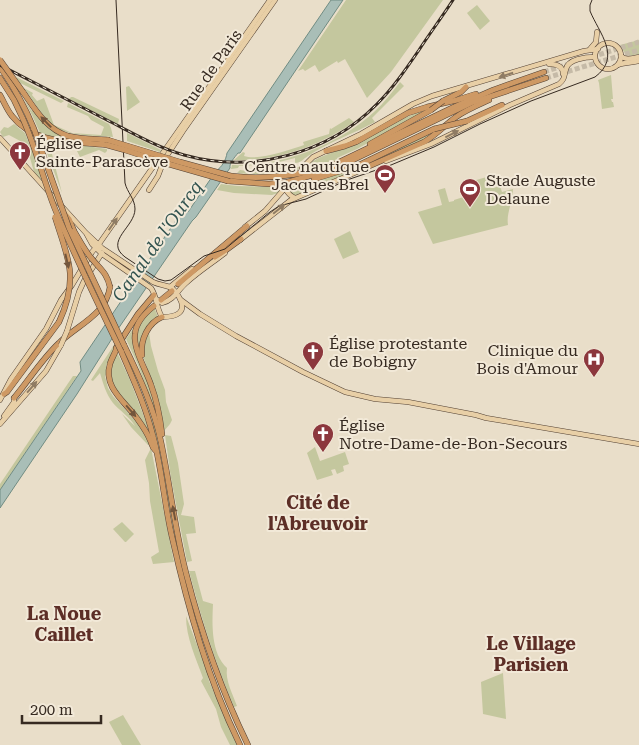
<svg xmlns="http://www.w3.org/2000/svg" width="639" height="745" viewBox="0 0 639 745" font-family="'Roboto Serif',serif">
<style>
.green{fill:#c4c79e}
.water{fill:#a9beb7;stroke:#718c83}
.lines{fill:none;stroke-linecap:round;stroke-linejoin:round}
.primary-tunnel{stroke:#c5baa7;stroke-width:4.5;stroke-dasharray:4.5 2;stroke-linecap:butt}
.motorway-tunnel{stroke:#c5baa7;stroke-width:5;stroke-dasharray:5 2.5;stroke-linecap:butt}
.primary-casing{stroke:#524033;stroke-width:5.5}
.motorway-casing{stroke:#524033;stroke-width:6}
.primary{stroke:#e8cfa6;stroke-width:4.5}
.motorway{stroke:#ce9964;stroke-width:5}
.tram{stroke:#362a21;stroke-width:1}
.rail-casing{stroke:#362a21;stroke-width:3}
.rail{stroke:#f2e9d8;stroke-width:1;stroke-dasharray:4;stroke-linecap:butt}
.primary-bridge-casing{stroke:#524033;stroke-width:5.5;stroke-linecap:butt}
.motorway-bridge-casing{stroke:#524033;stroke-width:6;stroke-linecap:butt}
.primary-bridge{stroke:#e8cfa6;stroke-width:4.5}
.motorway-bridge{stroke:#ce9964;stroke-width:5}
.oneway{fill:#8f7c64}
.oneway2{fill:#73563c}
.labels{text-anchor:middle;dominant-baseline:central;stroke-width:4;stroke-linejoin:round;paint-order:stroke}
.street-label{font-size:16px;fill:#362a21;stroke:#f2e9d8}
.poi-label{font-size:16px;fill:#362a21;stroke:#f2e9d8;text-anchor:start}
.water-label{font-size:18px;font-style:italic;fill:#335450;stroke:#f2e9d8}
.neighbourhood-label{font-size:18px;font-weight:bold;fill:#5d2e26;stroke:#f2e9d8}
</style>
<rect width="100%" height="100%" fill="#e9dec9"/>
<g class="green">
<polygon points="346,0 443,0 391,72 367,98 345,59 338,63 337,61 319,72 315,65 305,71 303,69 298,71"/>
<polygon points="477,5 490,21 480,30 467,13"/>
<polygon points="639,40 639,54 629,56 624,52 620,45"/>
<polygon points="611,75 613,99 611,99 612,102 613,102 614,107 602,109 599,83 598,80"/>
<polygon points="16,77 64,101 61,103 20,83"/>
<path d="M400 82 404 86 372 118 375 122C353 134 329 142 308 156 303 159 301 163 295 163V158L271 164 239 166 238 168 231 169 232 165C281 167 338 145 374 112 384 103 392 92 400 82Z"/>
<polygon points="129,86 140,102 127,111 126,87"/>
<path d="M24 88 33 93 32 95 37 101 44 98 54 125 72 133 101 135 104 127 91 120 88 116 67 107 68 103 109 124 111 128 113 137C95 135 73 137 57 128 45 121 33 100 24 88Z"/>
<polygon points="71,97 73,97 119,119 118,124 69,99"/>
<polygon points="23,98 32,111 34,110 57,134 108,142 107,143 55,138 41,135 32,115"/>
<path d="M429 109 357 149 337 158V160L306 170 304 169C314 157 328 155 341 149 370 136 398 118 429 109Z"/>
<path d="M349 118 354 122C318 147 277 161 234 160L243 152 245 153 244 156C259 161 289 150 304 145L303 142 329 134 330 128 331 129Z"/>
<polygon points="14,124 25,133 37,164 42,182 34,172 28,151 22,142 9,135 3,137 0,132 4,127 8,128"/>
<path d="M438 130 425 140 391 154 301 195C295 196 289 195 288 187L311 183 361 167Z"/>
<polygon points="127,133 161,150 160,152 127,141"/>
<polygon points="42,140 107,149 107,151 105,153 99,150 80,157 75,147 68,146 51,150 62,193"/>
<path d="M294 167H299L298 170C278 174 258 175 237 173L240 170 247 171Z"/>
<path d="M490 176 493 188 500 186 502 192 513 189C513 202 506 213 508 225L433 244 418 212 442 205 438 190 445 188 449 202 454 201V200L476 193 473 181Z"/>
<polygon points="221,184 237,186 281,187 278,193 272,195 234,193 217,190"/>
<polygon points="350,231 359,252 343,259 334,239"/>
<path d="M154 307 158 317C148 328 141 334 139 350L136 333 139 325Z"/>
<polygon points="135,326 133,333 152,390 157,417 138,365 126,339"/>
<polygon points="149,332 151,346 158,371 165,390 166,402 172,420 170,424 164,431 157,396 143,356 145,342"/>
<path d="M114 345 115 347 106 366 108 369 117 352 130 380 148 427 149 433 114 389 109 370 105 376 108 388 113 396 140 426 150 444 148 445 131 427 122 414 135 426C129 416 121 412 113 403 106 394 103 383 100 373L93 381 91 380Z"/>
<polygon points="122,346 142,392 155,428 161,458 182,567 193,611 180,565 162,467 153,427 142,392 122,348"/>
<polygon points="73,376 77,376 0,490 0,484"/>
<polygon points="165,435 171,436 178,463 184,504 181,515 194,517 196,533 186,534 192,561 187,562 171,478"/>
<polygon points="315,447 320,461 345,452 349,464 343,466 344,471 337,474 335,469 331,470 333,475 317,480 307,453"/>
<polygon points="151,448 174,562 153,564 151,557 159,552 150,501 149,483 145,460"/>
<polygon points="122,522 134,534 126,542 125,542 113,529"/>
<path d="M189 571H195L203 601 213 604C212 625 211 653 227 668 225 680 233 695 237 706L234 707C215 663 201 617 189 571Z"/>
<path d="M186 616 207 671 209 681 237 745H230L221 727 216 709 201 681 203 678C196 658 186 638 186 616Z"/>
<polygon points="503,673 506,719 483,714 481,682"/>
<polygon points="123,715 141,745 122,745 109,722"/>
</g>
<path class="water" d="M331 0H343L240 153H238C235 157 229 163 230 168L196 217 192 221 118 329 77 394 0 508V490L81 371 80 362 134 282 139 281 147 267V263L181 213 188 212 216 171C222 167 226 160 227 153Z"/>
<g class="lines">
<polyline class="primary-tunnel" points="285,188 302,168"/>
<g class="motorway-tunnel">
<polyline points="592,57 639,42"/>
<polyline points="544,72 572,63"/>
<polyline points="546,78 639,50"/>
</g>
<g class="primary-casing">
<g id="primary">
<circle cx="608" cy="56" r="13"/>
<polyline points="590,49 596,42 597,32"/>
<path d="M621 56C626 61 633 58 639 57"/>
<path d="M549 64C557 64 563 66 563 74"/>
<path d="M618 65C625 62 632 63 639 61"/>
<path d="M0 138 86 233 102 248 153 282C159 285 166 285 172 288 175 290 177 294 179 297 188 313 176 317 162 317 156 308 157 296 151 288L102 254 92 244 86 233"/>
<path d="M386 161 431 144 510 105 559 84C565 79 564 76 566 69 568 59 586 57 595 57"/>
<polyline points="302,168 313,157 361,134 413,104 432,96 584,51 598,49"/>
<polyline points="149,190 158,176 164,160 183,131 275,0"/>
<path d="M245 227 265 211 285 188C287 192 290 196 295 198"/>
<polyline points="240,240 291,200 359,171"/>
<polyline points="170,287 192,269"/>
<path d="M156 299 162 303C173 301 178 290 186 283 198 272 212 263 225 253"/>
<polyline points="181,300 200,314 236,336 303,372 345,392 375,399 408,402 476,415 486,418 639,444"/>
<polyline points="67,331 79,292 84,281 102,253"/>
<polyline points="0,400 11,379 46,329 61,300 72,285 92,252 99,244 270,0"/>
<polyline points="4,416 14,402 14,398"/>
<polyline points="0,424 46,371 61,345"/>
</g>
</g>
<g class="motorway-casing">
<g id="motorway">
<path d="M0 67C14 87 25 107 34 129"/>
<polyline points="0,78 14,100 23,119"/>
<path d="M23 92C35 109 46 129 68 136 80 139 95 139 108 140"/>
<path d="M0 95C4 102 7 110 12 116 34 145 75 141 107 145"/>
<polyline points="443,101 461,92 466,87"/>
<polyline points="467,121 502,105"/>
<polyline points="370,144 431,110"/>
<polyline points="326,151 345,146 356,142 408,113 427,107 457,100 476,94"/>
<path d="M358 171 424 142C436 135 445 125 456 117 466 110 478 105 489 100"/>
<path d="M231 176C266 180 297 176 331 166L454 107 493 90 544 72"/>
<polyline points="314,179 357,166 434,129"/>
<polyline points="228,181 269,184 290,182"/>
<polyline points="288,182 334,169 471,103 546,78"/>
<polyline points="64,213 69,219 74,231"/>
<polyline points="215,257 226,250 241,239"/>
<polyline points="178,284 247,226"/>
<path d="M154 295 138 314 116 348V350C114 355 111 360 110 364 103 387 124 401 136 417 141 424 147 432 150 440 152 444 152 447 155 450"/>
<polyline points="161,300 172,291"/>
<path d="M154 306C145 313 136 322 135 334 133 349 146 370 151 385 157 401 160 417 162 434"/>
<path d="M124 345C139 376 154 408 161 442 170 485 175 530 186 573 201 632 221 690 248 745"/>
<path d="M121 351C133 379 146 407 153 436 162 469 164 503 172 537 188 608 208 680 240 745"/>
<path d="M142 355C140 340 148 323 162 317"/>
<polyline points="4,394 7,392 59,322"/>
<path d="M14 398C29 380 42 359 59 343 77 325 106 315 110 287"/>
</g>
</g>
<use href="#primary" class="primary"/>
<use href="#motorway" class="motorway"/>
<path class="tram" d="M116 0 125 183C127 192 135 199 135 209 135 227 104 241 125 257L158 279 165 281 171 280 204 256 225 249 270 212 279 206 306 199 347 180 391 165 434 147 480 124 531 101 595 77C622 57 599 33 590 11V5L592 0"/>
<g class="rail-casing">
<path id="rail" d="M0 65C35 83 70 101 105 119 131 132 156 147 184 155 252 174 328 154 377 104 393 88 406 69 419 50 430 33 442 17 453 0"/>
</g>
<use href="#rail" class="rail"/>
<g class="primary-bridge-casing">
<polyline id="primary-bridge" points="61,345 67,331"/>
</g>
<g class="motorway-bridge-casing">
<g id="motorway-bridge">
<polyline points="0,60 23,92"/>
<polyline points="431,110 443,101"/>
<path d="M23 119C36 148 43 179 55 209 75 257 98 304 121 351"/>
<polyline points="34,129 69,228 124,345"/>
<polyline points="434,129 467,121"/>
<polyline points="108,140 180,162 231,176"/>
<polyline points="107,145 125,150 165,163 228,181"/>
<path d="M55 217C60 234 69 256 70 273 71 290 66 307 59 322"/>
<path d="M74 231C80 241 85 251 92 259 101 270 107 273 110 287"/>
</g>
</g>
<use href="#primary-bridge" class="primary-bridge"/>
<use href="#motorway-bridge" class="motorway-bridge"/>
</g>
<defs><path id="oneway-solid" d="M-6-.8H1V-3.2L6.5 0L1 3.2V.8H-6Z" transform="scale(1.25)"/></defs>
<g class="oneway">
<use href="#oneway-solid" transform="translate(506 75) rotate(163)"/>
<use href="#oneway-solid" transform="translate(452 134) rotate(-27)"/>
<use href="#oneway-solid" transform="translate(279 209) rotate(-39)"/>
<use href="#oneway-solid" transform="translate(113 224) rotate(-55)"/>
<use href="#oneway-solid" transform="translate(32 387) rotate(-49)"/>
</g>
<g class="oneway2">
<use href="#oneway-solid" transform="translate(46 122) rotate(-134)"/>
<use href="#oneway-solid" transform="translate(67 261) rotate(77)"/>
<use href="#oneway-solid" transform="translate(131 411) rotate(49)"/>
<use href="#oneway-solid" transform="translate(174 513) rotate(-101)"/>
</g>
<defs>
<g id="church-pin" transform="scale(1.125)"><path d="M0 17L-7.5 6A9.5 9.5 0 1 1 7.5 6Z" fill="#8c373d" stroke="#f2e9d8"/><path d="M-1.2-6h2.4v3.5h3.3v2.4h-3.3V6h-2.4V-.1h-3.3v-2.4h3.3Z" fill="#fff"/></g>
<g id="stadium-pin" transform="scale(1.125)"><path d="M0 17L-7.5 6A9.5 9.5 0 1 1 7.5 6Z" fill="#8c373d" stroke="#f2e9d8"/><path d="M0-5a6.5 5 0 1 0 0 10a6.5 5 0 1 0 0-10ZM-3.5-1.8h7v3.6h-7Z" fill="#fff"/></g>
<g id="hospital-pin" transform="scale(1.125)"><path d="M0 17L-7.5 6A9.5 9.5 0 1 1 7.5 6Z" fill="#8c373d" stroke="#f2e9d8"/><path d="M-5-5h3v3.5h4V-5h3V5h-3V1.5h-4V5h-3Z" fill="#fff"/></g>
</defs>
<g fill-rule="evenodd">
<use href="#church-pin" x="20" y="152"/>
<use href="#stadium-pin" x="385" y="175"/>
<use href="#stadium-pin" x="470" y="189"/>
<use href="#church-pin" x="313" y="352"/>
<use href="#hospital-pin" x="594" y="359"/>
<use href="#church-pin" x="323" y="434"/>
</g>
<g class="labels">
<g class="street-label">
<text transform="translate(211 70) rotate(-55)">Rue de Paris</text>
</g>
<g class="poi-label">
<text x="36" y="143">Église<tspan x="36" dy="18">Sainte-Parascève</tspan></text>
<text x="369" y="166" text-anchor="end">Centre nautique<tspan x="369" dy="18">Jacques Brel</tspan></text>
<text x="486" y="180">Stade Auguste<tspan x="486" dy="18">Delaune</tspan></text>
<text x="329" y="343">Église protestante<tspan x="329" dy="18">de Bobigny</tspan></text>
<text x="578" y="350" text-anchor="end">Clinique du<tspan x="578" dy="18">Bois d'Amour</tspan></text>
<text x="339" y="425">Église<tspan x="339" dy="18">Notre-Dame-de-Bon-Secours</tspan></text>
</g>
<g class="water-label">
<text transform="translate(157 241) rotate(-55)">Canal de l'Ourcq</text>
</g>
<g class="neighbourhood-label">
<text x="318" y="502">Cité de<tspan x="318" dy="21">l'Abreuvoir</tspan></text>
<text x="64" y="613">La Noue<tspan x="64" dy="21">Caillet</tspan></text>
<text x="531" y="643">Le Village<tspan x="531" dy="21">Parisien</tspan></text>
</g>
</g>
<path d="M22 715v8h79v-8" fill="none" stroke="#362a21" stroke-width="2.5"/>
<text x="30" y="715" font-size="15" fill="#362a21" stroke="#f2e9d8" stroke-width="4" paint-order="stroke">200 m</text>
</svg>
